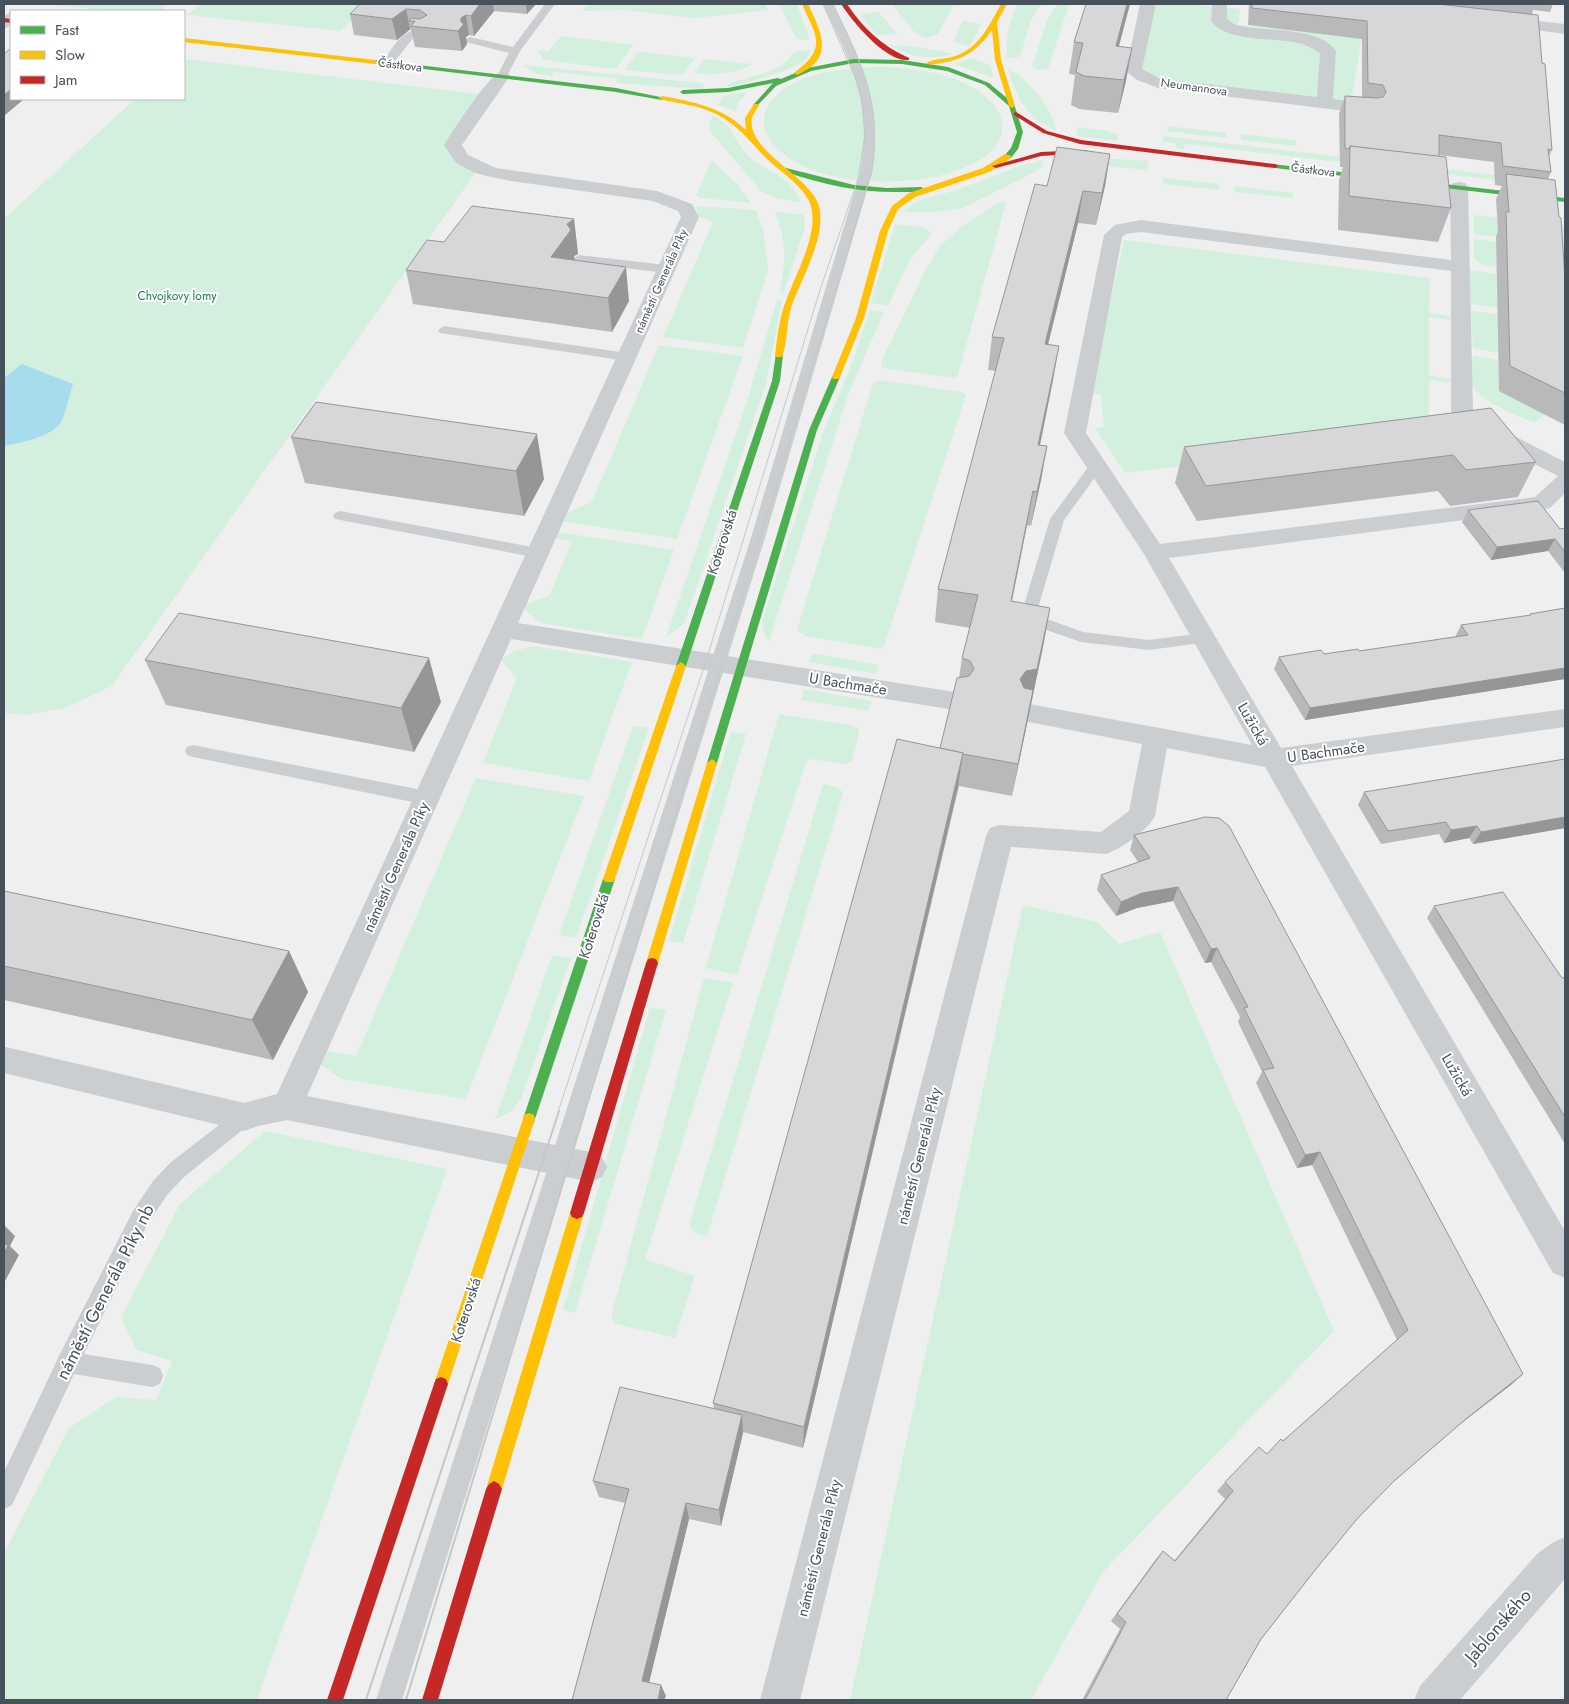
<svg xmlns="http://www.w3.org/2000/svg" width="1569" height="1704" viewBox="0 0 1569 1704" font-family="Jost,sans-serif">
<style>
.green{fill:#d3f0df}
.water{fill:#a7dcee}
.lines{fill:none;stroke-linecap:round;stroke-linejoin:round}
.lane{fill:#cbced0;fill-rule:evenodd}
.street{fill:#cbced0;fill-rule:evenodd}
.fast{fill:#4caf50;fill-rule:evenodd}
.slow{fill:#ffc107;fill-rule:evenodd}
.jam{fill:#c62828;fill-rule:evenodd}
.tram-far1{stroke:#c5c7c9;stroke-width:1}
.tram{stroke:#c5c7c9;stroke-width:2}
.wall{fill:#b9b9bb}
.shaded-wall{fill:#969698}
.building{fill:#d7d7d9;stroke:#969698}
.labels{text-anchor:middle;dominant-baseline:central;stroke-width:4;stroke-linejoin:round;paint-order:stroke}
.far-street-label{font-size:12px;fill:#46515c;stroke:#fff}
.far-park-label{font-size:12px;fill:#157f4e;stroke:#fff}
.street-label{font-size:15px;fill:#46515c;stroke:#fff}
.near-street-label{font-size:18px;fill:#46515c;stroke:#fff}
</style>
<rect width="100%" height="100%" fill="#f0efef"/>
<g class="green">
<polygon points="48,4 165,4 162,11 109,11"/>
<polygon points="200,4 369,4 340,31 187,15"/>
<polygon points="582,4 765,4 768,10 695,18 624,10 582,11 588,5"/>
<polygon points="779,4 797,4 810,40 801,40 796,38"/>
<polygon points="892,4 954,4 938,34 925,38 915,33"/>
<path d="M1018 4H1042L1031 20 1020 57 1007 58C1005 38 1009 22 1018 4Z"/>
<polygon points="1058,4 1069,4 1048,69 1038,70 1032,67 1047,20"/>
<polygon points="1148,4 1192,4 1240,9 1238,25 1362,38 1350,107 1158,83 1134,71"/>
<polygon points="878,11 897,34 877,35 860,15"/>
<polygon points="963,21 981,24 974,40 969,46 953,42"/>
<polygon points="561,36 633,45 615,69 544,60 537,50 549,51"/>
<path d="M889 45 919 47 954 54C928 60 913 58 889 45Z"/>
<path d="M810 50C809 52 809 55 808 57 799 70 743 84 727 87L731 83 773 70 782 65 795 52Z"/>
<polygon points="641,52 693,58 694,59 682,75 624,70 637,53"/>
<polygon points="971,58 991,65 993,78 954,64"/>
<polygon points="184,59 487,95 453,145 479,168 112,686 65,708 27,715 4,713 4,219 135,99 184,99"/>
<path d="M705 59 753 64C743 72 706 78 694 72Z"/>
<path d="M524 65 700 83 704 85 703 89 616 83 618 79 554 72 552 76C541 75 530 73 524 65Z"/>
<path d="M875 67C914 67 967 73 994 105 1003 116 1005 128 999 140 994 153 980 161 968 166 919 190 805 190 770 140 760 127 763 111 773 99 798 72 841 68 875 67Z"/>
<path d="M1008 70C1028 76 1053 110 1056 130 1027 119 1017 98 1008 70Z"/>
<polygon points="748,92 738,103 736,111 718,105 722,96"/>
<path d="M713 115C732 125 733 138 746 153 759 168 781 173 794 189 797 193 799 198 802 203L776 198 761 191 713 135 709 125Z"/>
<polygon points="1168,126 1226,133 1226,138 1167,131"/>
<polygon points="1078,127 1110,131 1110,133 1118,134 1117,141 1076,136"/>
<polygon points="1241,134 1296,140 1295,146 1241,140"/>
<polygon points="1163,136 1547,181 1547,186 1185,144 1184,149 1175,148 1176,143 1162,141"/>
<polygon points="1084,157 1149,161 1146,170 1099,165"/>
<polygon points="712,160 737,184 751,203 701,198 696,195"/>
<polygon points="1044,160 1041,168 1033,173 963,208 935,212 902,212 918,200 954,191 1019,166"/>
<polygon points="1164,178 1219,184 1219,190 1163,184"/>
<polygon points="1234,186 1293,193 1293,198 1234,192"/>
<polygon points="1003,201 1006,203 957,378 888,369 882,367 881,362 926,269 940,246 960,228 996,204"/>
<polygon points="696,206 756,210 764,232 768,271 743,348 663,337 713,222 698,216"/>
<path d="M775 212 804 215 805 227 784 292H780C786 257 787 245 775 212Z"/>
<polygon points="1474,215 1565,226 1565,277 1552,275 1499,236 1495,237 1474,234"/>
<polygon points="895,224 921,227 932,233 909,261 888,306 871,303"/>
<polygon points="1474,239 1496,242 1496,267 1481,264 1474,258"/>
<polygon points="1124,240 1430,278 1429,313 1450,316 1450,320 1429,317 1429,375 1450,379 1450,383 1429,380 1429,418 1460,433 1125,473 1095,428 1104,427 1101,395 1090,393"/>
<polygon points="1470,270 1496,274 1497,308 1471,304"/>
<polygon points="777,300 782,301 766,384 684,624 666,637 746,404"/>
<polygon points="870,310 884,312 848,395 769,641 764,635 762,622 824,430 850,368"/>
<polygon points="1473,311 1497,314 1498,353 1473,348 1471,312"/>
<polygon points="659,345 743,356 677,539 561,521 564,514 592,502"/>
<path d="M1473 356 1498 360V371L1545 414 1535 422C1521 419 1474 398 1472 384 1470 376 1472 364 1473 356Z"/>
<polygon points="879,380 962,392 966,395 883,649 805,636 797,630 873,383"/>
<polygon points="558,532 674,550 642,639 540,623 526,611 523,605 550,595 572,541 555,538"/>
<polygon points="533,646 632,662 589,781 483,763 517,678 501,660 514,651"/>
<polygon points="812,653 879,665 876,674 809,662"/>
<polygon points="804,689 872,701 868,711 801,700"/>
<polygon points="779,714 849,725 858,728 859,733 852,761 846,764 809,759 804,768 737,975 706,968"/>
<polygon points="633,726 649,728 576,938 559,935"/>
<polygon points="731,731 746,734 683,943 669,941"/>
<polygon points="476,778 584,796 466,1099 342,1079 321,1065 328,1051 356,1056"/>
<path d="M823 784 839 788 843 793 707 1236C697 1235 694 1233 689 1225Z"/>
<polygon points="1023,905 1097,922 1119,944 1160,932 1334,1331 1103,1572 1031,1700 850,1700"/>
<polygon points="554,956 571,958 521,1099 511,1111 495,1120 551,958"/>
<polygon points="704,978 733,983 645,1259 695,1276 675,1338 613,1323 612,1313"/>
<polygon points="650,1008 666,1010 575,1313 563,1310"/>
<polygon points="265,1131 447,1169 257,1700 4,1700 4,1553 69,1428 116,1397 156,1400 172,1361 136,1350 121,1317 180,1204"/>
</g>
<path class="water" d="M22 364 73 384C70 393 65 418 59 425 45 439 22 442 4 446V378Z"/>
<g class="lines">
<g class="lane">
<polygon points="545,4 555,4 520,51 506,78 502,79 497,76 509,53 466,42 465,40 470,37 513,47"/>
<path d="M823 4H833C862 64 883 104 872 173L764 541 402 1700H376L750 541 860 173C873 104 852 65 823 4Z"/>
<path d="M411 31 424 32 429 35 424 38 414 37 391 66H383L382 64C389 53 398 36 411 31Z"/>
<polygon points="579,255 666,265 672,269 666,273 575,262 573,259"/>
<polygon points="444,326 627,353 633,357 627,361 440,333 438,330"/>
<polygon points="1097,461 1102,462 1104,465 1064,520 1036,615 1083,632 1149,640 1203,633 1208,634 1211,638 1208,642 1149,650 1081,642 1023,622 1020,618 1050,519 1092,462"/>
<polygon points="340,511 538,548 543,550 545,553 543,556 538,558 335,519 333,516 335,513"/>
<polygon points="193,745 427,791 433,793 435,798 433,803 427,805 193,757 187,755 185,751 187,747"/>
<polygon points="244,1108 251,1111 254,1117 251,1123 184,1177 167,1195 147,1225 84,1354 152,1365 160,1368 163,1376 160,1384 152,1387 74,1374 12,1505 4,1509 4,1472 60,1354 133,1211 153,1181 170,1163 237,1111"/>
</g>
<g class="street">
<path d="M1140 4H1156L1142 69 1161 79 1317 97 1320 53C1313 49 1307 45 1298 43 1275 37 1227 43 1211 21L1212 4H1227V19L1236 25C1263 32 1319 26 1336 51L1333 99 1371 104 1377 105 1379 109 1377 113 1371 114 1158 88 1137 80 1126 71Z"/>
<polygon points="11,12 11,25 4,29 4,16"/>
<polygon points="1502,17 1565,24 1565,34 1497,25 1494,22 1497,19"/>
<path d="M502 71 508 73 510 76 462 145 468 155 496 168 657 191 692 204 699 217 518 623 955 692 964 695 968 701 964 707 955 710 511 639 307 1096 591 1152 602 1157 607 1167 602 1177 591 1182 287 1120 258 1126 244 1131 4 1073V1047H6L244 1103 277 1094 681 217 678 211 653 201 511 181 486 176 473 172 456 163 444 145C454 130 488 75 502 71Z"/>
<path d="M1459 182 1465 183 1468 187 1473 411 1479 418 1565 462V493L1550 508 1542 510 1169 558 1281 748 1565 709V727L1292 766 1565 1231V1278L1553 1273 1265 767 1167 748 1155 816C1148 830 1121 849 1106 854L1011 847 800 1700H760L986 836 990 828 1000 825 1101 832 1129 811 1142 744 1029 722 1020 720 1016 713 1020 706 1029 704 1252 745 1144 554 1064 433 1104 235 1115 225 1141 220 1451 260 1450 187 1453 183ZM1141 232 1451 271V411L1463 428 1558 476 1535 497 1160 544 1086 433 1122 237 1126 234Z"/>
<polygon points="1565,1537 1565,1579 1460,1700 1414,1700 1420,1686 1537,1554 1552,1543"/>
</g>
<g class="fast">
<polygon points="854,59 902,60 948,67 989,83 1014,104 1023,132 1018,149 1011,158 1004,156 1011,148 1017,132 1009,106 985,85 947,71 902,64 854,63 811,71 776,86 756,107 753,105 754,104 773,83 728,92 683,94 680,92 683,90 728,88 778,78 781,79 807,68"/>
<polygon points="375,60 616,88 665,98 662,100 616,92 373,63 373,61"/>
<polygon points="1272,164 1565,198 1565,202 1275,168 1271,166"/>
<path d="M786 168 854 185 887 188 921 187 925 189C919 193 909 192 902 192 862 193 824 185 786 172Z"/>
<polygon points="776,353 782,353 783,355 780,381 686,666 681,670 677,669 676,666 772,381"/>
<polygon points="836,374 840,377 817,430 717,763 716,766 708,766 707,763 809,430 832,377"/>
<polygon points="609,874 613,876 615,879 535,1119 534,1123 529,1125 524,1123 523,1119 603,879 605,876"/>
</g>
<g class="slow">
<path d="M802 4H808C821 32 836 58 797 75L794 73 795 72C828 48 816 36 802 4Z"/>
<path d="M1001 4H1007L997 22 1001 60 1015 106 1012 108 1009 106 995 60 992 30C979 49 964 60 941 63 935 64 930 66 926 63 933 59 944 59 952 57 978 50 989 26 1001 4Z"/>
<polygon points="184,38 375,60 378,62 375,64 184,42"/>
<path d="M662 96C694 102 722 107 746 130L745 118 754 104H758L759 105C757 109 753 114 752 118 746 150 807 175 818 203 829 234 800 280 791 308 786 324 788 342 782 357H776L775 355C777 339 779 322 784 306 793 280 808 255 812 227 813 219 813 209 809 201 800 183 780 172 766 158 751 143 738 125 718 115 700 105 679 104 660 99L659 98Z"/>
<polygon points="1005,154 1012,156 1005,163 989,172 915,197 898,209 888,231 864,318 840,377 839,379 833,379 832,377 856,318 880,231 892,206 909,193 983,168"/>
<polygon points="681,662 686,666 615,879 613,882 605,882 603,879 676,666"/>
<polygon points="712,759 717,763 658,963 656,967 652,968 648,967 646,963 707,763"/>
<polygon points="529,1113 534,1115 535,1119 448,1384 446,1389 441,1391 436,1389 434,1384 523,1119 524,1115"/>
<polygon points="577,1207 582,1209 584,1213 502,1489 499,1494 494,1497 489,1494 486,1489 570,1213 572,1209"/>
</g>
<g class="jam">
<path d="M841 4H847C863 28 882 46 909 58V60C885 62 853 22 841 4Z"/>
<polygon points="4,18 11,19 11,23 4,22"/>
<polygon points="1016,112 1047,131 1081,140 1275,164 1279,166 1275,168 1080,144 1043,133 1014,115 1014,113"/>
<polygon points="1086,150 1088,151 1088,153 1041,156 996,168 992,166 1041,152"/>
<polygon points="652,958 656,959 658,963 584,1213 582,1217 577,1219 572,1217 570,1213 646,963 648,959"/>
<polygon points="441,1377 446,1379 448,1384 343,1700 327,1700 434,1384 436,1379"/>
<polygon points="494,1481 499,1484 502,1489 438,1700 422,1700 486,1489 489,1484"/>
</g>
<g class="tram-far1">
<polyline points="558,1112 706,661 820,290 858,179 865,135 862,101 855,77 823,4"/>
<path d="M585 1112 872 171C882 102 862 64 833 4"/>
</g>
<g class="tram">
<polyline points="366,1700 559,1111"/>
<polyline points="406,1700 585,1111"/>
</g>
</g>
<g class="wall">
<polygon points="360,4 536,4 527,14 494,11 474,36 469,35 466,37 467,44 462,51 415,47 411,29 397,40 354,35 350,14"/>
<polygon points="1130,4 1119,46 1126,81 1118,113 1079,109 1071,105 1075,75 1069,74 1074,42"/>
<polygon points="1249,4 1553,4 1550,12 1533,10 1532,14 1542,63 1552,150 1549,156 1551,172 1548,179 1565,279 1565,425 1499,391 1496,237 1498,230 1496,199 1502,186 1495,185 1494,162 1439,155 1451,208 1438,242 1338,230 1339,180 1343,167 1340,167 1339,114 1345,96 1362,97 1362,39 1248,25"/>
<polygon points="1110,154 1105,186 1096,225 1078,223 1048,345 1053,380 1040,445 1047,446 1041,480 1031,526 1027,525 1012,601 1044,642 1012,796 959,786 803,1448 743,1432 721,1526 689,1519 649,1682 666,1696 664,1700 572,1700 625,1503 599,1497 593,1481 714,1408 713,1403 940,748 959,678 962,658 970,628 935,622 938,589 996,371 988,370 992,337 1047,186"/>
<polygon points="574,219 578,254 574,256 575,260 629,301 612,332 413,304 406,270 444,242"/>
<polygon points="316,402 544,479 524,516 305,483 291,437"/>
<polygon points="1491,408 1536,462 1518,497 1450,506 1438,491 1197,521 1175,483 1184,447"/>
<polygon points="1468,510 1560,529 1565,528 1565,573 1548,551 1491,560 1462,522"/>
<polygon points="1565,608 1565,679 1305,720 1274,669 1279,657 1324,654 1359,651 1455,637 1461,625 1529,616 1530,614"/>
<polygon points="145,660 441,702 414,752 166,705"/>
<polygon points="1565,759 1565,828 1473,844 1469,838 1444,843 1439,834 1381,844 1358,805 1364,792"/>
<polygon points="1205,817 1523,1374 1458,1426 1394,1481 1357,1519 1316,1569 1261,1639 1226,1700 1082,1700 1120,1629 1111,1621 1156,1559 1163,1551 1174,1561 1225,1499 1217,1491 1225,1482 1267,1454 1283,1441 1397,1340 1312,1165 1297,1168 1256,1083 1262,1072 1238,1022 1240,1017 1211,962 1205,963 1173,901 1137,908 1116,916 1097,890 1101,875 1138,862 1130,850 1134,835"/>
<polygon points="4,891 289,951 308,992 273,1060 4,1000"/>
<polygon points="1434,906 1562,978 1565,977 1565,1144 1427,918"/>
</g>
<g class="shaded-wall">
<polygon points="480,4 493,4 494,11 474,36 471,16"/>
<polygon points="526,4 536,4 527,14"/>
<polygon points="1127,4 1130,4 1110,79 1116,46"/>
<polygon points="406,9 410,29 397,40 392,19"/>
<polygon points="466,15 469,35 466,37 467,44 462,51 458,31 461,18"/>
<polygon points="1132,48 1126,81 1118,113 1124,80"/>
<polygon points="11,89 11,99 24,99 4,116 4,95"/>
<polygon points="1110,154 1105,186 1096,225 1102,193"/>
<polygon points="1083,191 1078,223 1049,340 1040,378 1045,344 1054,307"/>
<polygon points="574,219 578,254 574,256 575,264 556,291 551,257 567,224"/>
<polygon points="626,267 629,301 612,332 608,298"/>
<polygon points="1059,346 1053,380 1033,479 1038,445"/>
<polygon points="537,434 544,479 524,516 516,471"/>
<polygon points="1047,446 1041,480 1031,526 1037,492"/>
<polygon points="1033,491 1027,525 1005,635 1011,601"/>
<polygon points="1555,539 1548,551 1491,560 1497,547"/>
<polygon points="1050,608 1044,642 1012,796 1018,764 1020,679"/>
<polygon points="429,658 441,702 414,752 401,708"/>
<polygon points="1565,668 1565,679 1305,720 1310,708"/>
<polygon points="963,753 958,787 803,1448 804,1427"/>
<polygon points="1565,817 1565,828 1473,844 1481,832"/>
<polygon points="1477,826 1469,838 1444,843 1451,830"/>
<polygon points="1178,887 1173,901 1137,908 1116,916 1121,902 1142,893"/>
<polygon points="1217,948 1211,962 1205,963 1211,949"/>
<polygon points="289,951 308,992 273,1060 252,1020"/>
<polygon points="1320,1152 1312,1165 1297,1168 1305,1155"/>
<polygon points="5,1226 15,1236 10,1246 19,1255 4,1283 4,1228"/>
<polygon points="1523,1374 1511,1385 1456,1427 1467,1418"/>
<polygon points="742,1415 743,1433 721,1526 719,1510"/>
<polygon points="686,1503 689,1519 647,1691 642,1681"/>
<polygon points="661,1685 666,1696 664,1700 658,1700"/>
</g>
<g class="building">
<polygon points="360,4 480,4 471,16 466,15 461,18 461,22 464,24 458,31 411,26 415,21 409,21 411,18 420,19 427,15 420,10 406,9 392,19 350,14"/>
<polygon points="1086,4 1127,4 1116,46 1132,48 1124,80 1084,76 1076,72 1083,43 1074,42"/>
<polygon points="1252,4 1437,4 1538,15 1542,63 1545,64 1552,150 1548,149 1551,172 1503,166 1501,143 1439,135 1439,157 1350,146 1349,149 1345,148 1345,96 1377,98 1383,97 1386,92 1383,85 1368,83 1367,21 1252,8"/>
<polygon points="11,48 11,89 4,95 4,54"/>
<polygon points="1350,146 1446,157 1451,208 1349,196"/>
<polygon points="1057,147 1110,154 1102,193 1083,191 1054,307 1045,344 1059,346 1038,445 1047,446 1037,492 1033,491 1011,601 1050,608 1037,669 1026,671 1020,679 1024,688 1033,690 1018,764 963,754 963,753 940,748 957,678 969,676 974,669 970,661 962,658 978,595 938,589 1004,338 992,337 1035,184 1047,186"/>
<polygon points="1506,174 1555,180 1559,217 1561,218 1565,279 1565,393 1510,366 1506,212 1509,212"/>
<polygon points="472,206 574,219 567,224 571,230 551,257 626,267 608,298 406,270 427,240 444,242"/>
<polygon points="316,402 537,434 516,471 291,437"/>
<polygon points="1491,408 1536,462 1466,470 1453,455 1206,486 1184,447"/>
<polygon points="1538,501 1560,529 1565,528 1565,552 1555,539 1497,547 1468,510"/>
<polygon points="1565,608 1565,668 1310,708 1279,657 1321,650 1324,654 1358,649 1359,651 1468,635 1461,625 1531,615 1530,614"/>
<polygon points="179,613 429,658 401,708 145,660"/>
<polygon points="897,739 963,753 804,1427 713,1403"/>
<polygon points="1565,759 1565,817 1481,832 1477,826 1451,830 1446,822 1388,831 1364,792"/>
<polygon points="1205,817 1219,818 1229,826 1523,1374 1467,1418 1394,1481 1357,1519 1316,1569 1261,1639 1226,1700 1085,1700 1126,1622 1117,1614 1163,1551 1175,1561 1233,1491 1225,1482 1259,1447 1267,1454 1281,1439 1283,1441 1408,1330 1320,1152 1305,1155 1263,1070 1274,1068 1244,1008 1248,1007 1217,948 1211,949 1178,887 1142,893 1121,902 1101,875 1150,858 1134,835"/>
<polygon points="4,891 289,951 252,1020 4,966"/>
<polygon points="1503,892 1562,978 1565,977 1565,1117 1434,906"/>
<polygon points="4,1244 8,1245 4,1253"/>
<polygon points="620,1387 742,1415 719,1510 686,1503 642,1681 661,1685 658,1700 572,1700 629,1489 593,1481"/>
</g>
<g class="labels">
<g class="far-street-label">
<text transform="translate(400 65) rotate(7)">Částkova</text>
<text transform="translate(1194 87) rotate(8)">Neumannova</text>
<text transform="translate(1313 170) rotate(7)">Částkova</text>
<text transform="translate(661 281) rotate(-66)">náměstí Generála Píky</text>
</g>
<g class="far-park-label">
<text x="177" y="296">Chvojkovy lomy</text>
</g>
<g class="street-label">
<text transform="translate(722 542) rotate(-72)">Koterovská</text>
<text transform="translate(848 684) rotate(9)">U Bachmače</text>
<text transform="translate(1253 724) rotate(60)">Lužická</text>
<text transform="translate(1326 752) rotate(-8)">U Bachmače</text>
<text transform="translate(396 867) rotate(-66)">náměstí Generála Píky</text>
<text transform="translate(594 926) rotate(-72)">Koterovská</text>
<text transform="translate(1457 1075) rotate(60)">Lužická</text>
<text transform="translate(919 1156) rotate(-76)">náměstí Generála Píky</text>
<text transform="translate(466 1310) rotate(-72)">Koterovská</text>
<text transform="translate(819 1548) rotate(-76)">náměstí Generála Píky</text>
</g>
<g class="near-street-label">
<text transform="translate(105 1292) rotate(-63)">náměstí Generála Píky nb</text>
<text transform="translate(1498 1626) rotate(-49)">Jablonského</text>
</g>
</g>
<rect width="1569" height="1704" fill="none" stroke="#46515c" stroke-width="10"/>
<rect x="10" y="10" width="175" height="90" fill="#ffffff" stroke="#b5b9be"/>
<rect x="20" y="26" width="25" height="8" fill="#4caf50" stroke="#b5b9be"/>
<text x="55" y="35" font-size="15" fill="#46515c">Fast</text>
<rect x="20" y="51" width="25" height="8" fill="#ffc107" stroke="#b5b9be"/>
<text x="55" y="60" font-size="15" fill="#46515c">Slow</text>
<rect x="20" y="76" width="25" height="8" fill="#c62828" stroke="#b5b9be"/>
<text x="55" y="85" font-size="15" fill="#46515c">Jam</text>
</svg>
